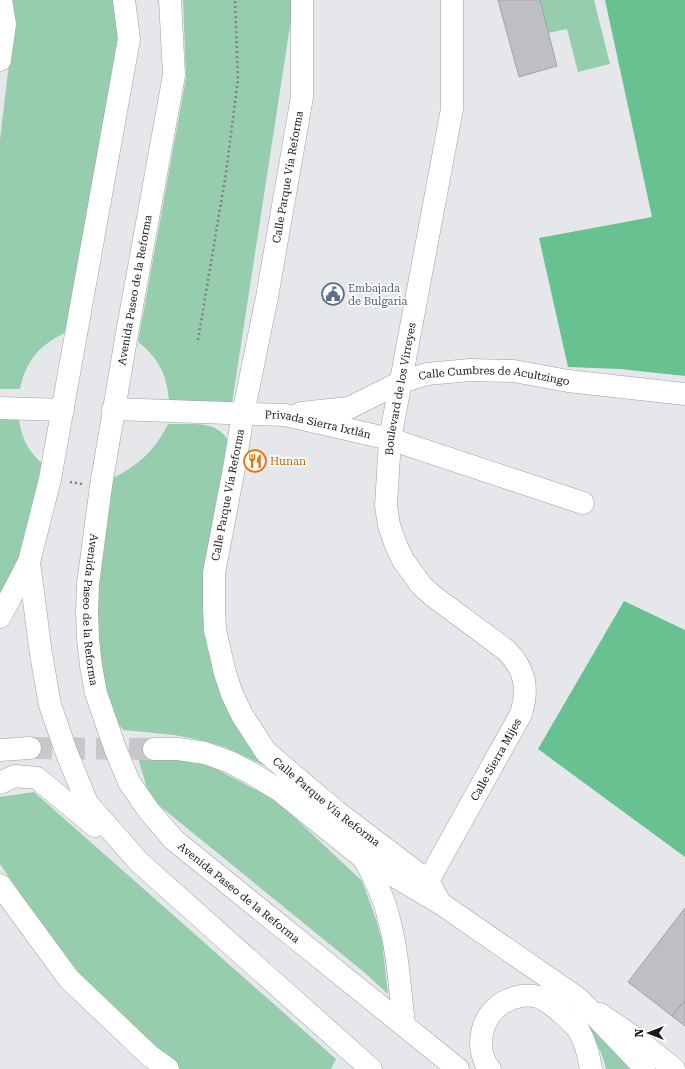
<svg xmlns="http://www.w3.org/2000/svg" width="685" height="1069" viewBox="0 0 685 1069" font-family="'Roboto Serif',serif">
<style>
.green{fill:#96cdad}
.forest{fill:#68c191}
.building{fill:#bebfc2;stroke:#a2a3a7}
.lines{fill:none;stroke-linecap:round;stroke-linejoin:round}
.major-tunnel{stroke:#c7c8cc;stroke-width:22;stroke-dasharray:22 11;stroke-linecap:butt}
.minor-casing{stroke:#9e9fa3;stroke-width:23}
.major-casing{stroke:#9e9fa3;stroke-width:23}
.path{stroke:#808083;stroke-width:2.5;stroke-dasharray:2 3;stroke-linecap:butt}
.minor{stroke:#fff;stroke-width:22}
.major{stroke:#fff;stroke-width:22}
.labels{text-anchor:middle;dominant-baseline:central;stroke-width:3.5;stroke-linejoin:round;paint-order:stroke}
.street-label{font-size:11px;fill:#19191b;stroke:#fff}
.service-label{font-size:11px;fill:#4e5e75;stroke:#fff;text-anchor:start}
.food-label{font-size:11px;fill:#c56008;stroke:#fff;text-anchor:start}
</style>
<rect width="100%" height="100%" fill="#e6e7eb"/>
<g class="green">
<path d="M10 0H113L119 35 65 333C39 345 26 361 20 389H0V140L13 29Z"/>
<path d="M183 0H294L232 403 169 400C167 375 158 357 138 342L186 78Z"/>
<polygon points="540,0 594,0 610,64 578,72 567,29 548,33"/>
<path d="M0 419 19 420C22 439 29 453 44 465L20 557 0 597Z"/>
<path d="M168 424C190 425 215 419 228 440L208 608 271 769 240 754 224 747 200 740 174 735 124 730 113 720 98 665 95 585 113 478C138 466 156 449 168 424Z"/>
<polygon points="137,755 205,763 277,801 362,881 377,922 382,942 388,994 365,973 150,798"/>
<polygon points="34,792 336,1059 331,1069 180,1069 78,978 0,864 0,797"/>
<path d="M593 1025 635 1069H606C603 1053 595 1040 586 1027Z"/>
</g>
<g class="forest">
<polygon points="605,0 685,0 685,376 620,369 568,367 539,238 652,217"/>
<polygon points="624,601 685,630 685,857 538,749"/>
</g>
<g class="building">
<polygon points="498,0 540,0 557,66 519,77"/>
<polygon points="685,908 685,1000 672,1016 628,982"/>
<polygon points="685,1000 685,1026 672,1016"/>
</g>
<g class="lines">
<polyline class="major-tunnel" points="30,748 154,749"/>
<g class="minor-casing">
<g id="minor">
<path id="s1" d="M302 0V97L267 297 243 414 235 463 214 573V608L215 630 225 673 232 694 242 715 266 752 337 812 428 881 440 903"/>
<polyline points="0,60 5,24 1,0"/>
<polyline points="0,408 63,410"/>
<path id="s2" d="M113 409 285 415 390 439 583 503"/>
<path id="s3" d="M301 413 349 408 401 382 427 374 470 370 514 371 568 381 685 394"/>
<path id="s4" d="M428 881 521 714C529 688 525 669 506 650L433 596 421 585 403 560 395 543 389 525 386 506 390 439 452 109V0"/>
<polyline points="0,885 69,979 150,1056 168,1069"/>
<polyline points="600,1014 631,1035 674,1069"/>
</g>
</g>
<g class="major-casing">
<g id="major">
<polyline points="124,0 129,39 50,479 29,562 41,654 50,705 66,751 87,803 139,862 371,1069"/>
<path id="s5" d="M170 0 174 75 127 333 101 486 88 584 87 611 88 639 91 666 96 693 115 748 129 782 149 811 174 840 458 1069"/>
<polyline points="0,617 29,562"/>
<polyline points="154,749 178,749 205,753 230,762 251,773 279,790 362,857 440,903 579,999 640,1063 644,1069"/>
<polyline points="0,750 30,748"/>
<polyline points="0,783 15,776 37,778 95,826"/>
<path d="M363 857C374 877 384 897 389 919 398 953 400 990 404 1025"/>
<path d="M490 1069C484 1063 481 1052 481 1044 481 1030 486 1017 496 1008 508 997 530 991 545 1000 549 1003 553 1006 557 1009 565 1016 573 1022 579 1031 586 1043 589 1056 591 1069"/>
</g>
</g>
<g class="path">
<polyline points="198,340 226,173 238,79 235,0"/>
<polyline points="70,482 82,484"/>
</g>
<use href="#minor" class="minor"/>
<use href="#major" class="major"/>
</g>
<defs>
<g id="civic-ring" transform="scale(1.15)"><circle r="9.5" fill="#fff" stroke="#5c6f8a" stroke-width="1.5"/><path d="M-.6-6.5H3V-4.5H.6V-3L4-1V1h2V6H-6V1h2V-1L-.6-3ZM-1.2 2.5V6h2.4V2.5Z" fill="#5c6f8a"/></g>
<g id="restaurant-ring" transform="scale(1.15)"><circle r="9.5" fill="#fff" stroke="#e8710a" stroke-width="1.5"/><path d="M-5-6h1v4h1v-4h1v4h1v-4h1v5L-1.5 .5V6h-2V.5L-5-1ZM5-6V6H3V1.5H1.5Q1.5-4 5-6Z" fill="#e8710a"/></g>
</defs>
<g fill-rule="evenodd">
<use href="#civic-ring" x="333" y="294"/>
<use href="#restaurant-ring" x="255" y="461"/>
</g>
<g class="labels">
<g class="street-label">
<text transform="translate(288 177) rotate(-80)">Calle Parque Vía Reforma</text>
<text transform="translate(135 290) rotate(-80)">Avenida Paseo de la Reforma</text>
<text stroke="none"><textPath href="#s3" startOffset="201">Calle Cumbres de Acultzingo</textPath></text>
<text stroke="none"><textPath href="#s4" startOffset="574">Boulevard de los Virreyes</textPath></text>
<text stroke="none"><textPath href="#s2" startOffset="206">Privada Sierra Ixtlán</textPath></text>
<text transform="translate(228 495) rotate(-79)">Calle Parque Vía Reforma</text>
<text stroke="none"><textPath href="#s5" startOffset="617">Avenida Paseo de la Reforma</textPath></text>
<text stroke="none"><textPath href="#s4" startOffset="139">Calle Sierra Mijes</textPath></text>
<text stroke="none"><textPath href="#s1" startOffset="850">Calle Parque Vía Reforma</textPath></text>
<text stroke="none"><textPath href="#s5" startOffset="953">Avenida Paseo de la Reforma</textPath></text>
</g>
<g class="service-label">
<text x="348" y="288">Embajada<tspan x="348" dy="13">de Bulgaria</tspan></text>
</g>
<g class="food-label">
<text x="270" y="461">Hunan</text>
</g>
</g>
<g transform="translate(649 1033) rotate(270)" stroke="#ffffff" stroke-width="3" paint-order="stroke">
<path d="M0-3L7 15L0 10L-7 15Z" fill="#19191b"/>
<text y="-6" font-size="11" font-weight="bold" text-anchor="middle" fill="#19191b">N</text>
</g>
</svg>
